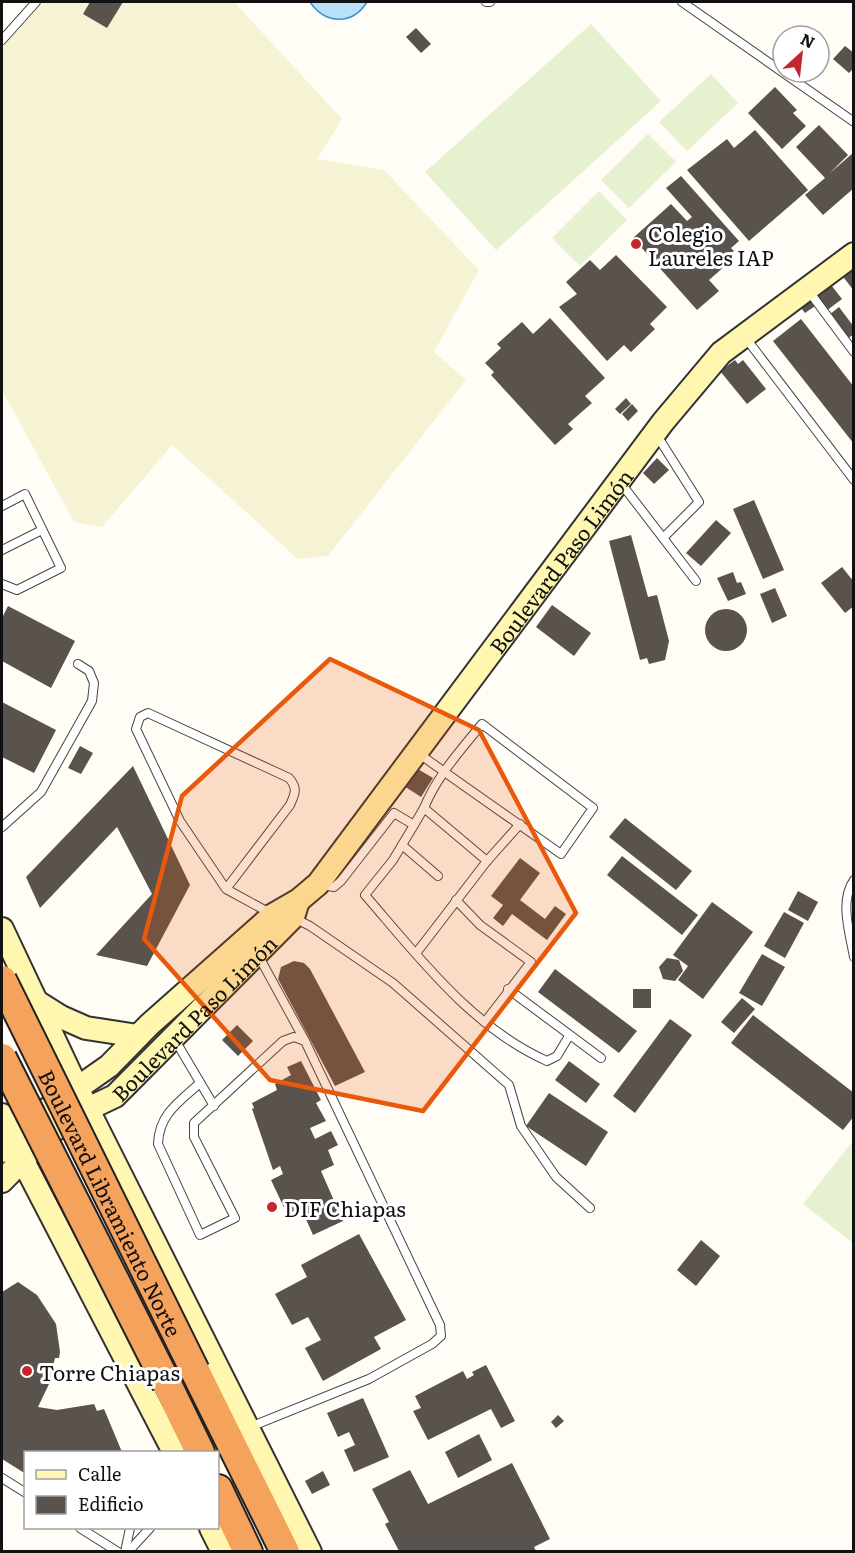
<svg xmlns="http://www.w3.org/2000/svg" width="855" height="1553" viewBox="0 0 855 1553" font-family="Literata,serif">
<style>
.farmland{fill:#f6f3d4}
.pitch{fill:#e6f2cf}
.water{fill:#b9e0f7;stroke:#3f96cf;stroke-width:1.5}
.building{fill:#5a524d}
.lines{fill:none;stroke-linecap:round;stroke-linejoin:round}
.lane-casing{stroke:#444;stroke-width:10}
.secondary-casing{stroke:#333;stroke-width:26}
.highway-casing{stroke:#222;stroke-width:32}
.lane{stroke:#fff;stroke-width:8}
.secondary{stroke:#fff6b0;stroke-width:22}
.highway{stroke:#f5a25d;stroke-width:28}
.highway-bridge-casing{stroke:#222;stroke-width:32;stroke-linecap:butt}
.highway-bridge{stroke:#f5a25d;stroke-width:28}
.marked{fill:#e8590c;fill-opacity:0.2;stroke:#e8590c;stroke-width:4.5;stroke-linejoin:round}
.poi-dot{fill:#c4262e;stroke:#fff;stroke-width:2}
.labels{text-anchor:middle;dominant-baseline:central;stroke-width:6;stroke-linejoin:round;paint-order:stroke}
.poi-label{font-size:21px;fill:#111;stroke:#fff;text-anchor:start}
.street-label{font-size:21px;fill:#111;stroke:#fff}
</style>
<rect width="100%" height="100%" fill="#fffdf5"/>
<polygon class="farmland" points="39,2 234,2 342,119 317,159 384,170 479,270 434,352 466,380 328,556 298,559 172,445 102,527 74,522 2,390 2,43"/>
<g class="pitch">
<polygon points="591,24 661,101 496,250 425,172"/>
<polygon points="711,74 738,103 687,151 659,122"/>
<polygon points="648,134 676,162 629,208 601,180"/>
<polygon points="599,191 627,220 580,266 552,238"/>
<polygon points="853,1141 853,1243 803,1204"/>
</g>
<path class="water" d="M310 2H367C352 26 325 24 310 2Z"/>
<g class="building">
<polygon points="90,2 123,2 107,28 83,14"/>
<polygon points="416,28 431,44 421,53 406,37"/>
<polygon points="845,46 854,53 854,68 849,73 833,59"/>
<polygon points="775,87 797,110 793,113 806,126 782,149 748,113"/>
<polygon points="819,125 848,155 829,174 854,152 854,188 823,215 805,195 825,178 796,147"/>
<polygon points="755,130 808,190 749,241 687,170 727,139 734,148"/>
<polygon points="681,176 739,241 731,248 734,251 729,255 733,259 709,280 719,291 697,310 633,238 671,204 687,221 692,217 666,188"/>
<polygon points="616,255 667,307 650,324 655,329 631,352 624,345 607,361 559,307 577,294 566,282 590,260 600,270"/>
<polygon points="849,262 854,269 854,291 838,270"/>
<polygon points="828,281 842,299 826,311 813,293"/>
<polygon points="808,291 818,304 805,313 795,300"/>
<polygon points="839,307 854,327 854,334 847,339 829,315"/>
<polygon points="550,318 605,378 585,396 592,403 568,424 573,429 555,445 491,375 494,372 485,363 501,348 497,344 522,322 533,334"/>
<polygon points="801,319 854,387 854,444 773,341"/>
<polygon points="735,360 738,364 743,360 766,389 747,404 720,371"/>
<polygon points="626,398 631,404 620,414 615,409"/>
<polygon points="632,404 638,411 628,421 622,414"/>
<polygon points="657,458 669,470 654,484 643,473"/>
<polygon points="754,500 784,570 763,579 733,509"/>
<polygon points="716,520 731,533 701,566 686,553"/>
<polygon points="631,535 648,597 657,595 669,641 665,660 649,664 647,658 640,660 609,541"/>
<polygon points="842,567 854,582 854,606 845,613 821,583"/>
<polygon points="733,572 737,583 741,582 746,594 728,601 717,578"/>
<polygon points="775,588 787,616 772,623 760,594"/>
<polygon points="552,605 591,633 574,656 536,627"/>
<polygon points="8,606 75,641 51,688 2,661 2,618"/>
<circle cx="726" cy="630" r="21"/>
<polygon points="2,702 56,730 34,773 2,757"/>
<polygon points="80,746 93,753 81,774 68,768"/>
<polygon points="133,766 190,885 147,966 96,955 152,894 117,827 40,908 26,877"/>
<polygon points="416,768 433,778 421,797 404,786"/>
<polygon points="625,818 692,871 676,890 609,837"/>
<polygon points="622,856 698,915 682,935 607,875"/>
<polygon points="520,858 540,873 520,900 545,919 555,906 566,914 547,940 512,914 503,926 493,918 503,905 491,896"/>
<polygon points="798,891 818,902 808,921 788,910"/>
<polygon points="712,902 753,932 703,999 678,980 688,966 673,955"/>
<polygon points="784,912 804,923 785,958 764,946"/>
<polygon points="762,954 785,967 762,1006 739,993"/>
<polygon points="667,958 679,960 683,971 675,981 663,979 659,967"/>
<polygon points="294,961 304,963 310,969 365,1072 335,1086 278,979 281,967"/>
<polygon points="555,969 637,1031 619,1053 538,992"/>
<rect x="633" y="989" width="18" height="19"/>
<polygon points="742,998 755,1009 734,1033 721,1022"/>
<polygon points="753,1015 854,1093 854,1116 843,1130 731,1043"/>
<polygon points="670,1019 692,1035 635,1113 613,1096"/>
<polygon points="237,1025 253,1041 238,1056 222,1040"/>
<polygon points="301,1061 321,1100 316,1103 326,1121 310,1128 315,1139 331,1131 338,1145 328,1150 334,1165 321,1171 343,1221 313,1235 301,1208 287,1214 271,1180 283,1174 280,1166 273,1170 252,1109 254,1108 252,1103 277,1090 275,1084 291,1075 287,1067"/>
<polygon points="569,1061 600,1084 586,1103 555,1080"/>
<polygon points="549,1093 608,1132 586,1166 526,1126"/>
<polygon points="359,1234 406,1320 374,1337 381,1349 323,1381 305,1348 321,1340 308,1317 292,1325 275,1294 307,1277 301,1265"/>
<polygon points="701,1240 720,1256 696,1286 677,1270"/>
<polygon points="18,1282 37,1295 56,1324 60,1352 59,1358 55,1358 49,1384 38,1407 57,1410 94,1404 97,1411 104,1409 122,1452 26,1452 26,1474 2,1459 2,1292"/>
<polygon points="486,1365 515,1421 501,1428 491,1409 428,1440 413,1411 421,1408 415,1396 463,1371 467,1379 474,1375 472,1372"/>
<polygon points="363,1398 389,1457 354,1472 344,1450 355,1445 349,1432 338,1437 327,1413"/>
<polygon points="558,1415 564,1421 556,1428 551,1422"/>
<polygon points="479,1434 492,1460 458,1478 445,1452"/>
<polygon points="512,1463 550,1539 534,1547 536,1551 399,1551 385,1524 389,1522 372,1489 410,1470 428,1504"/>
<polygon points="323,1471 330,1485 312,1494 305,1481"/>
</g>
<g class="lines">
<g class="lane-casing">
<g id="lane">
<polyline points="486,2 490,2"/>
<polyline points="682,2 854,122"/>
<polyline points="2,40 36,2"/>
<polyline points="808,290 854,352"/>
<polyline points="745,337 854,480"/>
<polyline points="656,434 699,502 663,538"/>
<polyline points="620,482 696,581"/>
<polyline points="2,506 25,494 61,568 17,590 2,584"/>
<polyline points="2,550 42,530"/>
<path d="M418 753C465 787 513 820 561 854L593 808 482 724C460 751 437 776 424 808"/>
<polyline points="414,825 424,808 487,861"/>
<polyline points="2,827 41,792 92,701 94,683 89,671 78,664"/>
<polyline points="402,845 438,876"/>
<path d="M854 880C839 901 850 934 854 957"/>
<path d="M322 885 334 887 341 881 394 813 414 825 393 860 365 895C417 955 472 1028 547 1061L557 1056 569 1036"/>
<path d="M226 889 180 821 136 729 140 717 148 713 289 778C298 788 295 794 290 805L226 889 270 913"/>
<polyline points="456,900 480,925 531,962 485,1022"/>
<polyline points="294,918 310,926 393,983 509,1085 521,1126 556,1177 590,1208"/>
<polyline points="417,952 487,861 520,824"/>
<polyline points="258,955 305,1041"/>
<polyline points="508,989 601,1058"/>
<polyline points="175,1040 214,1106"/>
<path d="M200 1083C179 1102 159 1114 158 1144L200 1235 235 1218 194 1137V1123L283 1041 294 1037 305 1041 440 1325 441 1336 432 1344 369 1379 250 1427"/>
<polyline points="2,1478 26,1493"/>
<polyline points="80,1528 118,1552"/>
<polyline points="125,1552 130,1528"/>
<polyline points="128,1552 150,1528"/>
</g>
</g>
<g class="secondary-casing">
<g id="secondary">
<polyline points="2,929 77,1088 310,1552"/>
<polyline points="34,1000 61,1017 86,1028 138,1036"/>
<polyline points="2,1115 22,1159 174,1452"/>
<path id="s1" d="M2 1151 32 1120 109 1066 149 1025 273 915 299 900 318 884 663 422 721 353 854 254"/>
<path id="s2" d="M2 1181 44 1138 71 1117 115 1096 293 917 298 901"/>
<polyline points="211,1528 223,1552"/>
</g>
</g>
<g class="highway-casing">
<g id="highway">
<polyline points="195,1371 285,1552"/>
<polyline points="167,1384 200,1452"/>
<polyline points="218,1489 248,1552"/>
</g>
</g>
<use href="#lane" class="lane"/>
<use href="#secondary" class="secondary"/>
<use href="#highway" class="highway"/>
<g class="highway-bridge-casing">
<g id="highway-bridge">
<path id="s3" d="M2 980 195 1371"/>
<polyline points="2,1058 167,1384"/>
</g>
</g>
<use href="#highway-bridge" class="highway-bridge"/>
</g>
<path class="marked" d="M330 659 479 730 576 913 423 1111 270 1080 144 939 182 796Z"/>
<g class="poi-dot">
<circle cx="636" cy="244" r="6"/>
<circle cx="272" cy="1207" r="6"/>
<circle cx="27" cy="1371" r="6"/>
</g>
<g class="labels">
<g class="poi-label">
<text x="648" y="232">Colegio<tspan x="648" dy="24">Laureles IAP</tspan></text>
<text x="284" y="1207">DIF Chiapas</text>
<text x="39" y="1371">Torre Chiapas</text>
</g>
<g class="street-label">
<text stroke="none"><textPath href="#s1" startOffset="819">Boulevard Paso Limón</textPath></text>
<text stroke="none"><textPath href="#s2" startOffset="254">Boulevard Paso Limón</textPath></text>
<text stroke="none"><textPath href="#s3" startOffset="248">Boulevard Libramiento Norte</textPath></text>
</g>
</g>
<rect width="855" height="1553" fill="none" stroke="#111111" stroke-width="6"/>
<rect x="24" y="1451" width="195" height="78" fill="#ffffff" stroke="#a0a0a0" stroke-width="1.5"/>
<rect x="36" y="1470" width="30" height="9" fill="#fff6b0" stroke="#a0a0a0" stroke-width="1.5"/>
<text x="78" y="1481" font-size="18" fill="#111111">Calle</text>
<rect x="36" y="1496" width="30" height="18" fill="#5a524d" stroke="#a0a0a0" stroke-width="1.5"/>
<text x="78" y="1511" font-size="18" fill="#111111">Edificio</text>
<g transform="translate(801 54) rotate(27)"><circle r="28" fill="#ffffff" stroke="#a0a0a0" stroke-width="1.5"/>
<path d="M0-4.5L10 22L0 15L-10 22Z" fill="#c4262e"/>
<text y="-9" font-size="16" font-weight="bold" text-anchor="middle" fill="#111111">N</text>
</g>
</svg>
